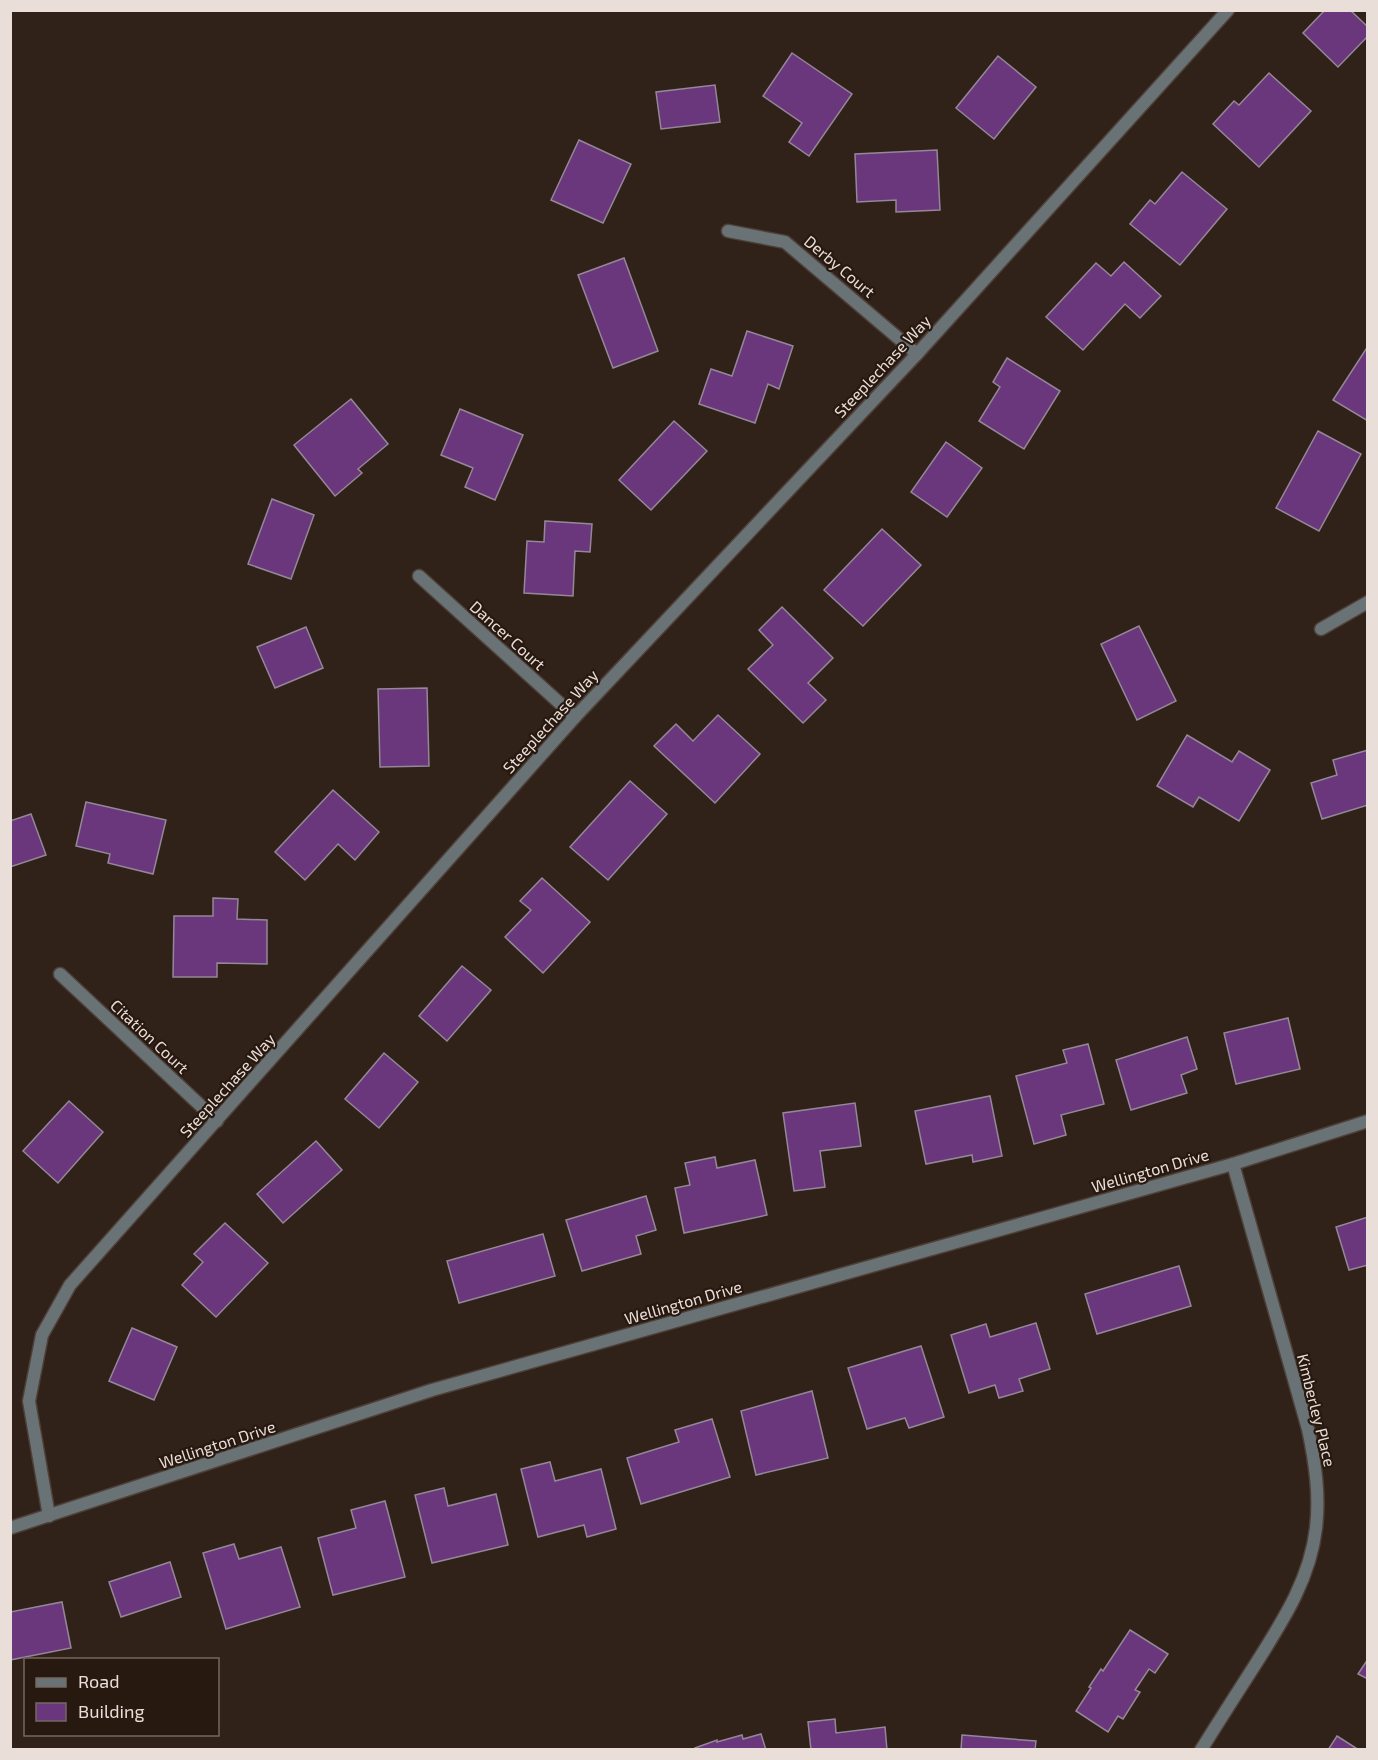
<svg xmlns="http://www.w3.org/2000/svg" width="1378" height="1760" viewBox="0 0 1378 1760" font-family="'Exo 2',sans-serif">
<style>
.building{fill:#6a367c;stroke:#948798;stroke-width:1.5}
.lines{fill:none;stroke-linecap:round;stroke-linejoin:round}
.street-casing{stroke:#4e4038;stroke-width:15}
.street{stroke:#697376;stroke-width:12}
.labels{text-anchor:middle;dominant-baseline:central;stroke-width:4.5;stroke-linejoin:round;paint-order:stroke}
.street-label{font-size:16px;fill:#e9ded8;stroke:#271810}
</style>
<rect width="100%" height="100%" fill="#312219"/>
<g class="building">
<polygon points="1325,10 1350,10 1368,27 1368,36 1338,67 1303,33"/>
<polygon points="792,53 852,94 809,156 789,142 802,123 763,96"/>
<polygon points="998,56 1036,87 994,139 956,108"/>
<polygon points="1269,73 1311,111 1259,167 1213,124 1234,101 1239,105"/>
<polygon points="715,85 720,122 661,129 656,92"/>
<polygon points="579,140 631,164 603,223 551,200"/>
<polygon points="937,150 940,210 896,212 896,200 857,202 855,154"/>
<polygon points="1182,172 1227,209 1180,265 1130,224 1150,200 1155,204"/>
<polygon points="624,258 658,351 613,368 578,275"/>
<polygon points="1124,262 1161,296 1140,318 1125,304 1083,350 1046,317 1096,263 1111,276"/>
<polygon points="747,331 793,346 779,389 768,384 755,423 699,404 711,369 732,376"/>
<polygon points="1368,346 1368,421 1333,400"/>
<polygon points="1007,358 1060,391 1024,449 979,421 1000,387 993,382"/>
<polygon points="351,399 388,444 358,469 362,473 335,496 294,445"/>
<polygon points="460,409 523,435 495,500 465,487 473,468 441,455"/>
<polygon points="674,421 707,451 651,510 619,480"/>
<polygon points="1318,431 1361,454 1319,531 1276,508"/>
<polygon points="946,442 982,468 947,517 911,492"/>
<polygon points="272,499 314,515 291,579 248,564"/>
<polygon points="545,521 592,524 590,552 575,551 573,596 524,593 527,541 544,542"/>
<polygon points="882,529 921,565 863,626 824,590"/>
<polygon points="782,607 833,658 808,683 826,700 803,723 748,669 773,645 759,630"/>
<polygon points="1139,626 1176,701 1137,720 1101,644"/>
<polygon points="306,627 323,668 275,688 257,647"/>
<polygon points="427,688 429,766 380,767 378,689"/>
<polygon points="718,715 760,754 715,803 654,746 676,724 693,741"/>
<polygon points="1187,735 1232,762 1239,751 1270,770 1239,821 1199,797 1193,807 1157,786"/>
<polygon points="1368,750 1368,805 1322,819 1311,783 1337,775 1333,760"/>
<polygon points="630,781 667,814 608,880 570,847"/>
<polygon points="333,790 379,832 355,860 338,844 305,880 275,852"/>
<polygon points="86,802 166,820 153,874 108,863 110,854 76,846"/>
<polygon points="31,814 46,855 10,867 10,821"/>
<polygon points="542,878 590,922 543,973 505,937 531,910 520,901"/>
<polygon points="213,898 238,899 237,919 267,920 267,964 217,963 217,977 173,977 174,916 213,916"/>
<polygon points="462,966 491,990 447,1041 419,1016"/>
<polygon points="1288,1018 1300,1069 1236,1084 1224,1033"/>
<polygon points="1187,1037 1197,1069 1181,1075 1187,1093 1131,1110 1116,1060"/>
<polygon points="1088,1044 1104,1104 1061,1115 1066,1135 1034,1144 1016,1076 1067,1063 1063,1050"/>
<polygon points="384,1053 418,1082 379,1128 345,1099"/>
<polygon points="990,1096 1002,1156 973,1162 972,1155 926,1164 915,1111"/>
<polygon points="69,1101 103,1132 58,1183 23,1151"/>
<polygon points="855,1103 861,1146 820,1151 825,1187 794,1191 783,1113"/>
<polygon points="316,1141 342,1170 283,1223 257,1194"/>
<polygon points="715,1157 717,1168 755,1160 767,1215 684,1233 675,1188 690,1185 685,1163"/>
<polygon points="646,1196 656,1230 636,1236 641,1254 582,1271 566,1220"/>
<polygon points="1368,1217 1368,1265 1349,1270 1336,1227"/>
<polygon points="225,1223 268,1263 216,1317 182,1285 203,1262 194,1254"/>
<polygon points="543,1234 555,1276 459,1303 447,1261"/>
<polygon points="1179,1266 1191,1306 1097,1334 1085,1294"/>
<polygon points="1036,1323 1050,1369 1019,1379 1023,1391 999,1398 995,1385 969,1393 951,1335 986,1324 990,1337"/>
<polygon points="132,1328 177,1347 154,1400 109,1381"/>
<polygon points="921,1346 944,1417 909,1428 905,1418 867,1429 848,1368"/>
<polygon points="812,1391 828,1458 756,1475 741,1411"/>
<polygon points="712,1419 730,1477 641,1504 627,1458 679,1442 675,1430"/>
<polygon points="550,1462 555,1481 601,1469 616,1529 587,1537 584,1525 538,1537 521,1469"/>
<polygon points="444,1488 448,1506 496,1494 508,1545 432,1563 415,1495"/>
<polygon points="385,1501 405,1577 333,1595 318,1538 356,1528 351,1510"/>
<polygon points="234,1544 239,1559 281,1547 300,1607 226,1629 203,1553"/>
<polygon points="170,1562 181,1597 121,1617 109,1582"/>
<polygon points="62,1602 71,1648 10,1660 10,1612"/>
<polygon points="1130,1630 1168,1654 1155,1673 1149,1669 1135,1690 1140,1692 1123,1719 1118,1716 1108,1732 1076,1711 1091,1688 1089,1687 1101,1669 1103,1671"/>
<polygon points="1368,1659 1368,1679 1358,1674"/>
<polygon points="835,1719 836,1733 885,1727 887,1750 811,1750 808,1722"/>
<polygon points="761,1734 766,1750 696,1750 695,1748 717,1740 717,1742 742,1735 743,1739"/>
<polygon points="962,1735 1036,1741 1035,1750 961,1750"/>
<polygon points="1337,1736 1359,1750 1328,1750"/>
</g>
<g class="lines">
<g class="street-casing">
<g id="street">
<polyline points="728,231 785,242 917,354"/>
<polyline points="419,576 575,717"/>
<polyline points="1321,629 1368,602"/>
<polyline points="60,974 217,1121"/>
<polyline points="49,1516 29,1401 42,1335 70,1285 575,717 917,354 1228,10"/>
<polyline points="10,1528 432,1390 1233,1164 1368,1121"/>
<path d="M1201 1750C1219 1721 1237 1693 1255 1665 1282 1622 1310 1580 1316 1528 1320 1494 1315 1462 1308 1429L1233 1164"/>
</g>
</g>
<use href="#street" class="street"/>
</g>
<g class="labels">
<g class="street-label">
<text transform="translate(840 266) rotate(40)">Derby Court</text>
<text transform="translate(882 366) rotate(-47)">Steeplechase Way</text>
<text transform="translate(508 635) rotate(42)">Dancer Court</text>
<text transform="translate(550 721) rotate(-48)">Steeplechase Way</text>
<text transform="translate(150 1036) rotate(43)">Citation Court</text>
<text transform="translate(227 1085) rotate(-48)">Steeplechase Way</text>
<text transform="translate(1150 1170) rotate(-16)">Wellington Drive</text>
<text transform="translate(683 1302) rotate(-16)">Wellington Drive</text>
<text transform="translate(1317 1410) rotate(76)">Kimberley Place</text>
<text transform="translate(217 1444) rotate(-18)">Wellington Drive</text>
</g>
</g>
<rect width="1378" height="1760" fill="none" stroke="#e9ded8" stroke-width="24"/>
<rect x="24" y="1658" width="195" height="78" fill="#271810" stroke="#756760" stroke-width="1.5"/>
<rect x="36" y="1678" width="30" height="9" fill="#697376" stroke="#756760" stroke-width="1.5"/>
<text x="78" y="1688" font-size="18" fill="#e9ded8">Road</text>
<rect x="36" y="1703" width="30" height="18" fill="#6a367c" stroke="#756760" stroke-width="1.5"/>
<text x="78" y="1718" font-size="18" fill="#e9ded8">Building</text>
</svg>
